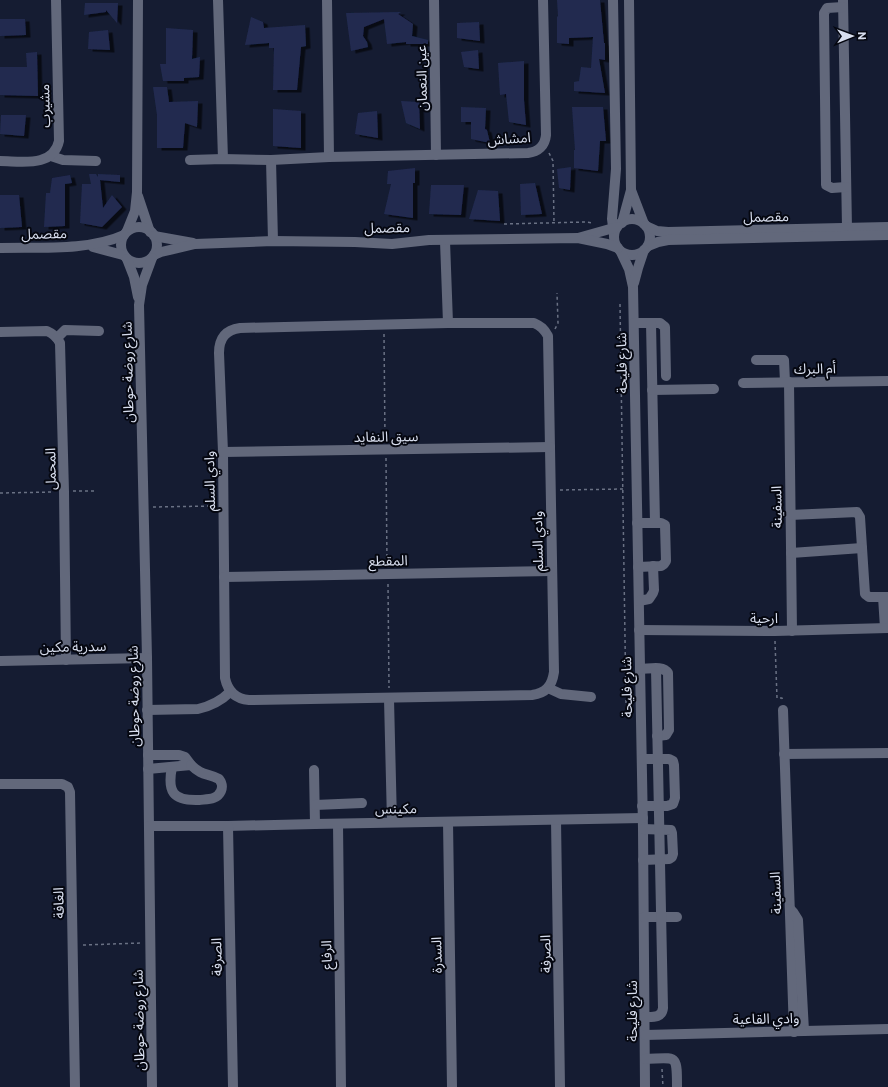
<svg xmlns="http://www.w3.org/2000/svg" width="888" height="1087" viewBox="0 0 888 1087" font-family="Commissioner,'Noto Sans Arabic',sans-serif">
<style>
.building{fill:#212a50;filter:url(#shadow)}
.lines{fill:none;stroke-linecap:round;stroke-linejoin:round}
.path{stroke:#6a7184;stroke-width:1.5;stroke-dasharray:3 3;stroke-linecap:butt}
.minor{stroke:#62687b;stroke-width:10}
.labels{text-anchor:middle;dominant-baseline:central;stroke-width:4;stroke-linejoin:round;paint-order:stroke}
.street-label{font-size:14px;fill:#d8deee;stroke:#050710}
</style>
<defs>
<filter id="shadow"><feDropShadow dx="4.5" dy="2.5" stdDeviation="0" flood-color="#0009"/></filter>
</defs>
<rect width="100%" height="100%" fill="#151c32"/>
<g class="building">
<polygon points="557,0 600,0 604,43 605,43 605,60 599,59 605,93 574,91 574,82 579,81 581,67 591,68 593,37 569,38 569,44 557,43 557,17 558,16"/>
<polygon points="85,3 118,3 117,23 106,10 106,12 84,15"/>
<polygon points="401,12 398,14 413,24 412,36 428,40 428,44 406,44 406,42 387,44 384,19 364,27 363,36 367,42 368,47 351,51 346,13"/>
<polygon points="251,17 263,22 264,28 305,25 306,46 301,47 297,90 273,90 274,48 269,48 269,43 245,45"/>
<polygon points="0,19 25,19 26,35 0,36"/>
<polygon points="479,22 480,41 457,38 457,23"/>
<polygon points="166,28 193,30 192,59 200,57 199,77 184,78 184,81 163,81 160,64 166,64"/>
<polygon points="108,30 110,50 88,49 89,32"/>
<polygon points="478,50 479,69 464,67 461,52"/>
<polygon points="37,52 38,96 0,95 0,67 27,67 26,53"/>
<polygon points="524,61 524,100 526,125 509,122 506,94 500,95 498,63"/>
<polygon points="153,87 167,87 169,102 198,101 197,127 185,123 183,148 157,148 157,115"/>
<polygon points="401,101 419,102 420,129 406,123"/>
<polygon points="461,107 486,108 485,129 487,130 490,143 471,139 471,122 461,122"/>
<polygon points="572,107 603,107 606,141 600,141 598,171 574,168 574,150 575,150"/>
<polygon points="273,109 301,111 301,148 273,146"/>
<polygon points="377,111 378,138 355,134 358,113"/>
<polygon points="1,115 26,115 24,136 0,134"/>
<polygon points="571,167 570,190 559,188 557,169"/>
<polygon points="415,168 415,183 413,183 413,218 384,214 391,184 387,184 388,171"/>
<polygon points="89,174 96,174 98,177 98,174 120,175 120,182 100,180 103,208 112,195 122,207 102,227 80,223 82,184 91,184"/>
<polygon points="70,175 72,183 65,184 65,226 44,227 46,193 50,193 52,178"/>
<polygon points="535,183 542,214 521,215 520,184"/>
<polygon points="431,185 464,185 461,215 429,214"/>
<polygon points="478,190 498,191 500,221 469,219"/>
<polygon points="0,195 19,195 22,227 0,228"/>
</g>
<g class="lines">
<g class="path">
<polyline points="549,153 553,161 554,223"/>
<polyline points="504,224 585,222 593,223"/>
<polyline points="620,304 626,705"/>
<polyline points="555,329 558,323 557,293"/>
<polyline points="384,334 385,440"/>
<polyline points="386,458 387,564"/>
<polyline points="560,490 623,489"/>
<polyline points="73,491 97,491"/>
<polyline points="0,493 54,492"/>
<polyline points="153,507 213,506"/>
<polyline points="388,584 389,688"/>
<polyline points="775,641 777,698 782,698 783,701"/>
<polyline points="83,945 141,943"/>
<polyline points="662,1069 663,1087"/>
</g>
<g class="minor">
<polyline points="218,0 223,159"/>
<polyline points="327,0 329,157"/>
<polyline points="434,0 436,155"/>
<polyline points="613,0 616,169 612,219 614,235"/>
<polyline points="843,0 847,228"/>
<polyline points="843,7 827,8 824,13 826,182 826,185 832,188 846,187"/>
<polyline points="51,156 63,160 96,161"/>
<path d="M190 160 223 159 271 160 329 157 528 153C538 152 545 146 546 135L543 0"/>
<polyline points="271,160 273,241"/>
<path d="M0 161C21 161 53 168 59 141L56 0"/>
<polyline points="631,190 644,224"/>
<polyline points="138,196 150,232"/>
<circle cx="632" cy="237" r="18"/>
<polyline points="622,223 631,190 629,0"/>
<polyline points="646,226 657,231 668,232 888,227"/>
<circle cx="139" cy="245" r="18"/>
<polyline points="127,231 135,211 137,192 138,0"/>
<polyline points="154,236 193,243"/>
<polyline points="578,238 617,227"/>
<polyline points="445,241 448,323"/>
<polyline points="648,246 658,242 668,240 888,235"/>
<polyline points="93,247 123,255"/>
<path d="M0 248C39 247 89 251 124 235"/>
<polyline points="621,252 629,269 633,287 643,829 645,1087"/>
<polyline points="154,255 161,252 195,244 273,241 355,242 392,244 429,240 578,238 607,244 618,248"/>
<polyline points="152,258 142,285 139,305 147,658 152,1087"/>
<polyline points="127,259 134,277 138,297"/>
<polyline points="634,283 638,268 644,250"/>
<path d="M448 323H534C541 326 544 329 548 336L554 672C552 686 546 693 532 695L249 700C236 699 228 692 225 678L223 452 219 353C219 338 226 330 240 328Z"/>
<polyline points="634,323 660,323 665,327 666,376"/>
<polyline points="651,323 655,523"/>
<path d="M0 332 47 331C54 334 57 337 60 343L64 492 66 660"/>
<polyline points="57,338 65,330 99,331"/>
<polyline points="756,360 784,360 785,382"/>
<polyline points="789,382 792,631"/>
<polyline points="743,383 888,381"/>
<polyline points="652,390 714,389"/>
<polyline points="223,452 550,447"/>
<polyline points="790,515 857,512 860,517 865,594 869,597 888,597"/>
<polyline points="637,523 661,523 665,525 666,561 664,564 661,566 638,567"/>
<polyline points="791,553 862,548"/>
<polyline points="224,577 552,571"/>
<polyline points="883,597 885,628"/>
<polyline points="639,601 649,599 653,593 654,590 653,566"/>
<polyline points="639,630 775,631 888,628"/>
<polyline points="0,661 147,658"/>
<path d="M640 669C649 669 663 665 668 673L669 730 666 735 657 736"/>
<polyline points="548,688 561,694 591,697"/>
<polyline points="389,699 392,822"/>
<path d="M147 710 198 709C211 706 221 701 230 692"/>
<polyline points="783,710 794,1032"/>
<polyline points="784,754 888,753"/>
<polyline points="148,755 179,755 185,757 191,765 148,769"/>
<polyline points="642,759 669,759 673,761 674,765 675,798 673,804 667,806 642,806"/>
<path d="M172 767C167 792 173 801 199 800 208 799 217 800 221 791 223 786 222 783 219 779 207 773 202 776 191 765"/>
<polyline points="314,770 315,824"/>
<polyline points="0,784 62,784 68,787 70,792 75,1087"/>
<polyline points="315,805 362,803"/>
<polyline points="556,820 560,1087"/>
<polyline points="448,822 452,1087"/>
<polyline points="338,824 341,1087"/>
<polyline points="149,826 228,826 315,824 643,818"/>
<polyline points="228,826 233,1087"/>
<polyline points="643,829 671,830 672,833 673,854 672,857 669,859 643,860"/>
<polyline points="790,909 793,912 798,920 804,1031"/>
<polyline points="644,917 677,917"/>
<path d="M645 1017C653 1017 662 1018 663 1008L656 669"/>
<polyline points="645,1035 888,1029"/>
<path d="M645 1059C677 1058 677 1053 677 1087"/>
</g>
</g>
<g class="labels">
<g class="street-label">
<text transform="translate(421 78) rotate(-91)">عين النعمان</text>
<text transform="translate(44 106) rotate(-91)">مشيرب</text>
<text transform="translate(509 138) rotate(-4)">امشاش</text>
<text transform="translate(766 216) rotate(-1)">مقصمل</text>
<text transform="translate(387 227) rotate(-1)">مقصمل</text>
<text transform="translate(44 233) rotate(-1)">مقصمل</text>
<text transform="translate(621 363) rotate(-91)">شارع فليحة</text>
<text transform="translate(815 368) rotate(-1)">أم البرك</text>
<text transform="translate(127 372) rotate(-91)">شارع روضة حوطان</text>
<text transform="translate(386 436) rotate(-1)">سيق النفايد</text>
<text transform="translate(50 469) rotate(-91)">المحمل</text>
<text transform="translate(209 481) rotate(-91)">وادي السلم</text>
<text transform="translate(776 507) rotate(-91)">السفينة</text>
<text transform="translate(537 541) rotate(-91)">وادي السلم</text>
<text transform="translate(388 560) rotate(-1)">المقطع</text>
<text x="764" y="617">ارحية</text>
<text transform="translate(73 646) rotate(-1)">سدرية مكين</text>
<text transform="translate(626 687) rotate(-91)">شارع فليحة</text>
<text transform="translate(133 696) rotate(-91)">شارع روضة حوطان</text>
<text transform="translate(396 808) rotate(-1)">مكينس</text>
<text transform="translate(775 893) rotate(-92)">السفينة</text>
<text transform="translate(58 903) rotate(-91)">الغافة</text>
<text transform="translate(545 954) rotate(-91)">الصرفة</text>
<text transform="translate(326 955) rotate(-91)">الرفاع</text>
<text transform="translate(436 955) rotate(-91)">السدرة</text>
<text transform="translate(216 957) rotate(-91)">الصرفة</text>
<text transform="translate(631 1011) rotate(-90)">شارع فليحة</text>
<text transform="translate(766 1018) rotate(-1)">وادي القاعية</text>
<text transform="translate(138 1020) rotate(-91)">شارع روضة حوطان</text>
</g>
</g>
<g transform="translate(852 36) rotate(89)" stroke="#050710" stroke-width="3" paint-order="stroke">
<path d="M0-3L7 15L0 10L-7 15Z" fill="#d8deee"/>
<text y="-6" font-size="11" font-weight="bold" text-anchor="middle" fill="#d8deee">N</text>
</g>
</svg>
